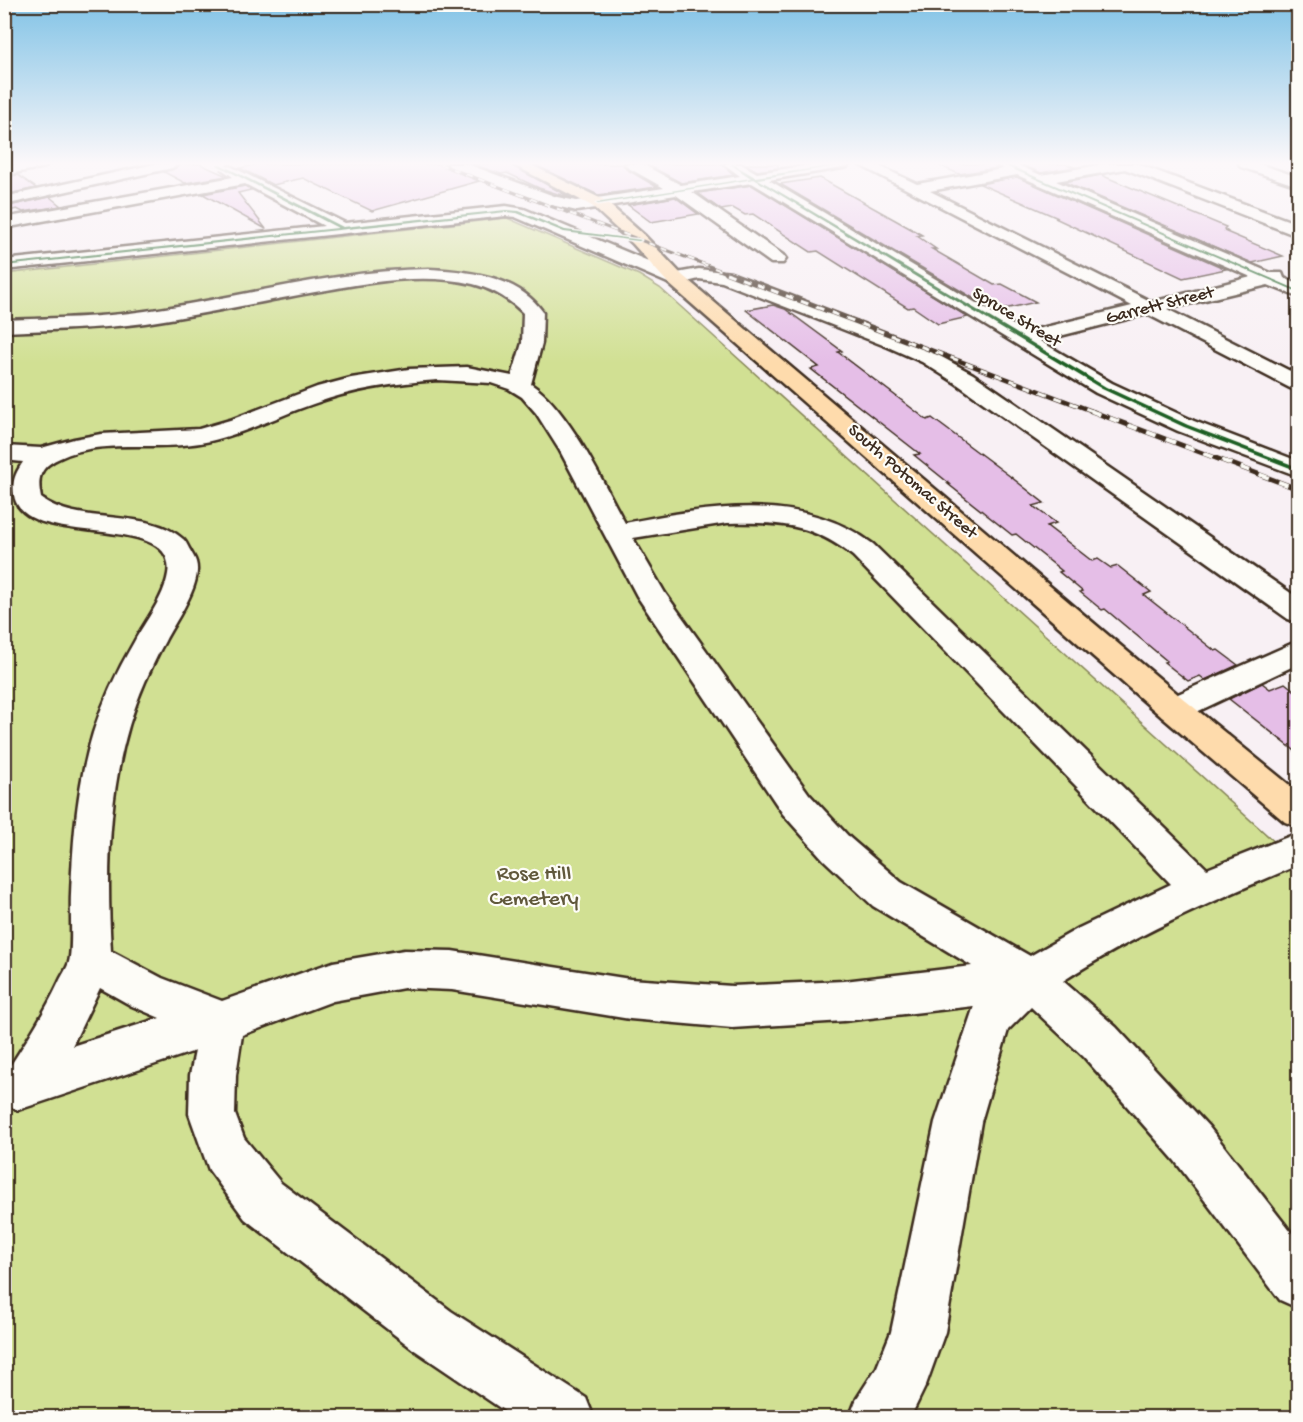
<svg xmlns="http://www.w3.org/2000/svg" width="1303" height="1422" viewBox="0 0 1303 1422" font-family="'Gochi Hand',sans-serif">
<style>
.green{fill:#d1e093;stroke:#868558;stroke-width:1.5}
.building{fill:#e5bee7;stroke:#3b2a1e;stroke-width:1.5}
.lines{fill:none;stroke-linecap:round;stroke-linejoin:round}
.minor-casing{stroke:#3b2a1e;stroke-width:5}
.major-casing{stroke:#3b2a1e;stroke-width:5}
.minor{fill:#fdfcf7;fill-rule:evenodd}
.major{fill:#fedbac;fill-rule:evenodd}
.rail-far2-casing{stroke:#3b2a1e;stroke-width:3}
.rail-far1-casing{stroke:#3b2a1e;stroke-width:4.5}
.rail-casing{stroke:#3b2a1e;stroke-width:5}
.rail-far2{stroke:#fdfcf7;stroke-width:2;stroke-dasharray:7;stroke-linecap:butt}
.rail-far1{stroke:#fdfcf7;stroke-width:3;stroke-dasharray:8;stroke-linecap:butt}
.rail{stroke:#fdfcf7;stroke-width:4;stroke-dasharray:10;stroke-linecap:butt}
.cycleway-casing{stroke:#fdfcf7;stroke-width:3}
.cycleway{fill:#1b5e20;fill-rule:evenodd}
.labels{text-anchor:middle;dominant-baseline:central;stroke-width:4.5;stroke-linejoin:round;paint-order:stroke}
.far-street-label{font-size:18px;fill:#3b2a1e;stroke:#fdfcf7}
.park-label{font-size:22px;fill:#60583b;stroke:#fdfcf7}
</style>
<rect width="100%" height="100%" fill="#f8f0f4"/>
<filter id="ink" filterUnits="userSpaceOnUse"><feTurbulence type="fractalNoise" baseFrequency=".0167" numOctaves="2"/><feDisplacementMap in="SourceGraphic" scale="12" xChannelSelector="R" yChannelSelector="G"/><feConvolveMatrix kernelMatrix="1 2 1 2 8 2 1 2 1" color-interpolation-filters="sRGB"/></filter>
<g filter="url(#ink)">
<polygon class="green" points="507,218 639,275 660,288 1298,863 1298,1417 5,1417 4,274"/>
<g class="building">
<polygon points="181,164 200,164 227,176 185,183 164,172"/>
<polygon points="260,164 446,164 449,169 479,181 372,211 303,178 273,185 240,168"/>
<polygon points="472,164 510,164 571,198 539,188 507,173 501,174"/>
<polygon points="533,164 623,164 626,169 657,187 598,195"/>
<polygon points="646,164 722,164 734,175 681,183"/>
<polygon points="745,164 778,164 778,168 757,171"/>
<polygon points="936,164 995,164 998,168 959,174"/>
<polygon points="1020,164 1065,164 1075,167 1041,173"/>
<polygon points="18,175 36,188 4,195 4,177"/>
<polygon points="1101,175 1226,227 1224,229 1227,231 1224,231 1283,256 1252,263 1064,182"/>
<polygon points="1017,177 1226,269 1183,278 1055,218 1058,218 980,184"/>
<polygon points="820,178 922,235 917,236 936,249 932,249 994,285 1002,284 1036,302 995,311 780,184"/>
<polygon points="752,185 968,317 938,324 913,307 908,308 818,251 811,252 753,214 745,215 733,208 721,210 698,193"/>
<polygon points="245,186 251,190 238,193 266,229 203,194"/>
<polygon points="50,197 61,206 23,212 17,209 4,212 4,207"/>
<polygon points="675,197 698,214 651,222 628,205"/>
<polygon points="773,305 785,309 842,351 838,352 905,403 927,420 932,418 1011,477 1044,503 1033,506 1056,523 1047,526 1092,561 1098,559 1111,568 1118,566 1151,592 1144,595 1215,651 1218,650 1238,665 1205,680 1200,676 1188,681 1164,662 1167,661 1105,609 1102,610 1080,592 1082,591 1059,572 1062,571 1016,534 1012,535 948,484 950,484 914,455 920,454 811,369 819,367 746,310"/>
<polygon points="1262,683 1270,689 1285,683 1299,694 1299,754 1229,699"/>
</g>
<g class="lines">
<g class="minor-casing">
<g id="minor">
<polygon points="20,164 47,164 45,167 4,175 4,166"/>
<polygon points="155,164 179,164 172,168 4,205 4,197"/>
<path d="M448 164H467L557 197 577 201 664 188 627 167 625 164H642L681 185 740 176 724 164H741L757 173 817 164H849L847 167 842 168 769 180 1025 332 1132 306 858 164H875L917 184 1003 169 997 164H1015L1041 175 1105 164H1138L1298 224V235L1292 234 1125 169 1056 181 1271 273H1282L1284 278 1298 284V297L1268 285 1167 309 1298 375V389L1290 388 1147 314 1040 341 1112 383 1194 421 1298 461V476L1178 431 1096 393 752 183 692 192 783 255 786 259 783 263H771L676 195 577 211 547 204 450 167ZM1017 175 1251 277 1152 302 930 191Z"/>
<polygon points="1239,164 1259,164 1298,177 1298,186 1241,167"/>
<polygon points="230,166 345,223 506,206 524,209 677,273 699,269 731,273 902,339 936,354 973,374 1298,598 1298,622 1288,619 957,384 922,362 888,347 722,282 699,279 675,285 668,283 515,217 506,216 4,270 4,260 324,226 245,184 4,228 4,218 233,177 223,170"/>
<path d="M429 269C469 271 518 276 543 312L542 343 531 384C569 409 603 483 625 523 708 507 800 490 873 544L1207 869 1298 833V865C1218 899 1137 933 1063 981L1116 1027 1209 1127 1298 1241V1308L1280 1300 1175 1161 1084 1057 1031 1007 1008 1030 981 1122 945 1332 926 1385 910 1418H849L857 1398 877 1367 891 1332 935 1122 974 1006 844 1021 732 1028 630 1019 452 990 404 988 333 1001 242 1035 236 1075 235 1114 244 1138 281 1183 451 1311 586 1398 594 1418H515L413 1349 245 1219 209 1170 189 1114 190 1075 195 1051 18 1110 4 1104V1070L9 1068C27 1040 45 1012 59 982 62 975 67 969 69 962 73 948 70 911 71 894 73 840 77 785 93 733 103 701 117 671 134 642 146 620 164 598 168 574 179 509 23 552 14 495 12 481 15 474 23 462L4 460V446L41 448 74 439 101 434 199 429 230 420 317 387 351 378 409 369 467 367 512 376 522 343 523 313C509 299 493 289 473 284 421 272 366 283 315 292 259 302 202 315 145 323 98 329 51 330 4 332V320C52 318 99 318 145 311 240 298 333 270 429 269ZM438 380 491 383 509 389 522 397 536 413 560 451 637 596 783 814 824 860 873 906 972 966 844 981 732 986 630 979 452 951 404 950 333 962 222 1001 162 978 111 951C106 861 108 766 145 682 151 669 157 655 165 641 174 623 203 584 196 562 195 558 192 554 190 550 188 547 186 541 183 539 147 507 80 527 41 498 37 478 39 467 60 458 102 438 155 451 200 443 240 436 275 417 313 404 354 389 395 383 438 380ZM727 523C778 522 812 523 853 556L1171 884 1079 928 1030 956 901 882 850 838 809 794 665 593 633 538ZM100 988 132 1006 160 1018 72 1046Z"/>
<polygon points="1298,641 1298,664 1186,717 1174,721 1162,717 1158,709 1162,701"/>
</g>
</g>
<g class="major-casing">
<polygon id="major" points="512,164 529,164 604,200 645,236 682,275 1186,701 1298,792 1298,827 1285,822 1162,717 668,283 633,244 592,206"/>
</g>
<use href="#minor" class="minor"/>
<use href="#major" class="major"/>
<g class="rail-far2-casing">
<polyline id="rail-far2" points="439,164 730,274"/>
</g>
<g class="rail-far1-casing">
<polyline id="rail-far1" points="726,273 1095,412"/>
</g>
<g class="rail-casing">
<polyline id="rail" points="1091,411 1298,489"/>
</g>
<use href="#rail-far2" class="rail-far2"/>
<use href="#rail-far1" class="rail-far1"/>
<use href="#rail" class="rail"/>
<g class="cycleway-casing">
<g id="cycleway">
<polygon points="217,164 220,164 343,227 506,210 519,211 565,230 641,240 639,241 564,232 517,213 506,212 4,266 4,264 338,228 217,165"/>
<polygon points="730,164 733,164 755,177 843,164 842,165 758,179 1106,387 1188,425 1298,467 1298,471 1184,427 1102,389 754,179 598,204 596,203 751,178"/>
<polygon points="1003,164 1006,164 1298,290 1298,292 1003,165"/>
</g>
</g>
<use href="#cycleway" class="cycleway"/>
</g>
</g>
<linearGradient id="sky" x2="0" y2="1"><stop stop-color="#82c3e6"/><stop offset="0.45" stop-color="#fcf8fa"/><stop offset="1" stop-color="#fcf8fa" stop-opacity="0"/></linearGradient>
<rect width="1303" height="363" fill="url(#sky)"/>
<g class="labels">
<g class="far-street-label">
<text transform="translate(1160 306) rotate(-14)">Garrett Street</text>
<text transform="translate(1016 318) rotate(31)">Spruce Street</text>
<text transform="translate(912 482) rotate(41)">South Potomac Street</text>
</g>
<g class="park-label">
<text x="534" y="875">Rose Hill<tspan x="534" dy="25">Cemetery</tspan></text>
</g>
</g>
<rect width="1303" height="1422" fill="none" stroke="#fdfcf7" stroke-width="24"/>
<rect x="12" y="12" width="1279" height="1398" fill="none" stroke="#3b2a1e" stroke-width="2" filter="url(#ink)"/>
</svg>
